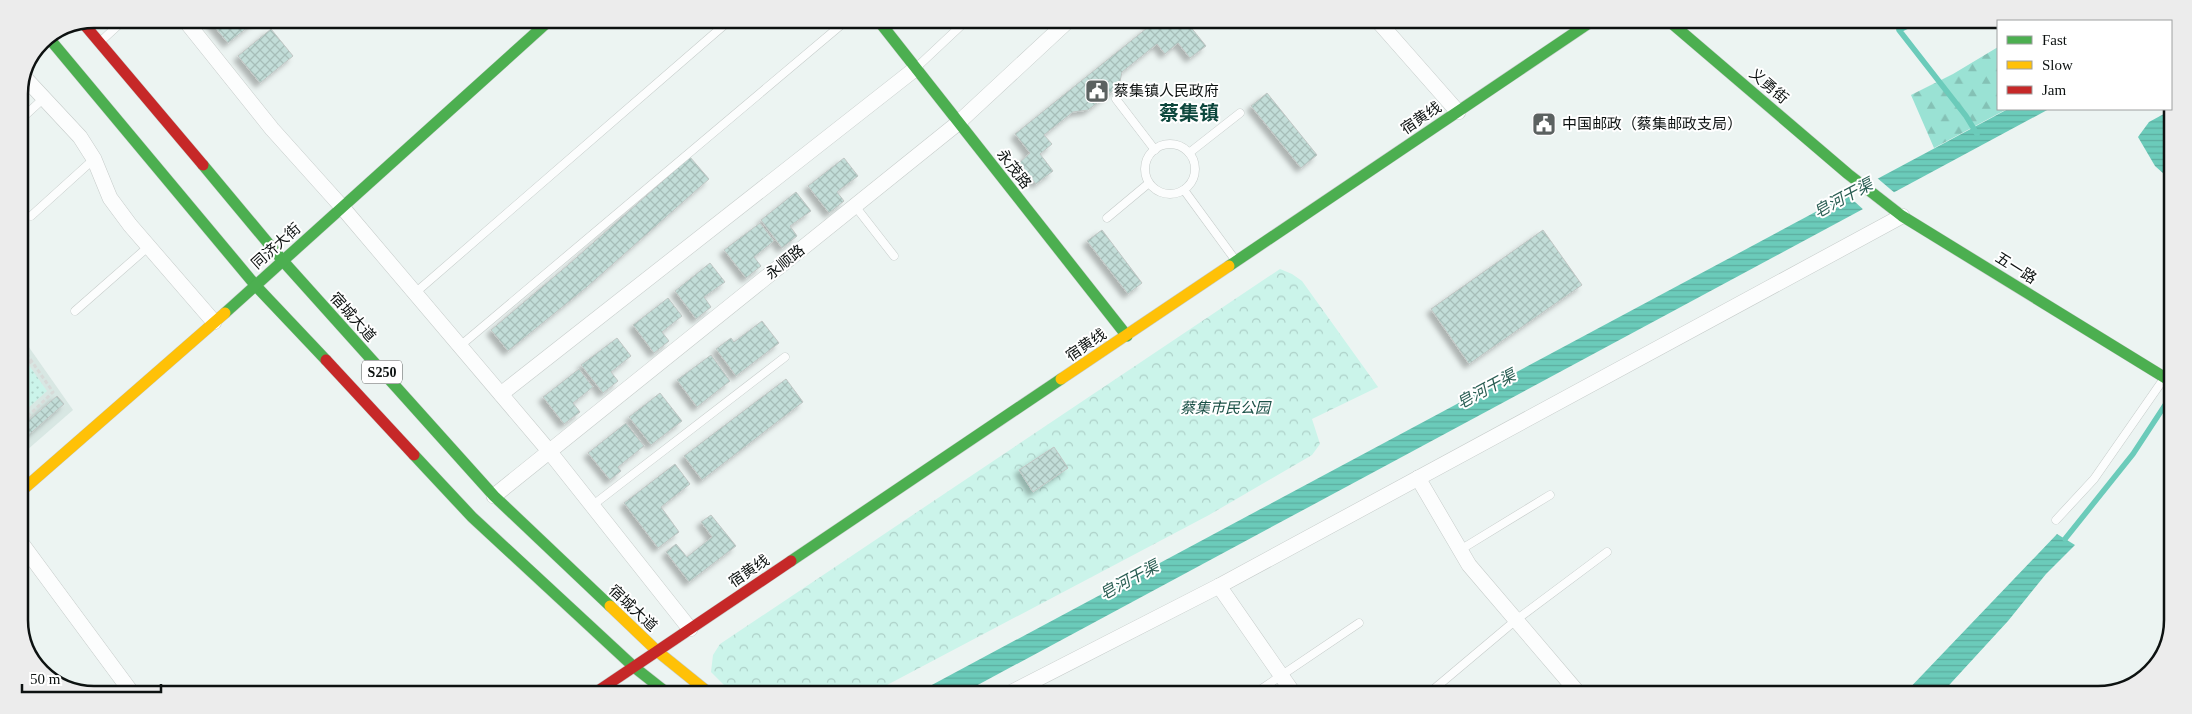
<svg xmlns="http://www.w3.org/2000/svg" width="2192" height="714" viewBox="0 0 2192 714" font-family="'Times New Roman','Noto Sans SC',serif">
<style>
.built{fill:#d8e7e3}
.forest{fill:url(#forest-firs)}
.park{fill:url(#park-crowns)}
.garden{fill:url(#garden-dots)}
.water{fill:url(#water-rules)}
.pier{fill:#ecf4f2}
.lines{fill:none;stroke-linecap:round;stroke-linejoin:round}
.stream{stroke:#6bcbba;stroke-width:5.5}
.building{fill:url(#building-cross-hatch);stroke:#c0c6c4;filter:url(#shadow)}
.lane-casing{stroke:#c6ccca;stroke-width:9}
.street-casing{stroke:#c6ccca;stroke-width:16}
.fast-casing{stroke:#c6ccca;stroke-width:12}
.slow-casing{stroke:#c6ccca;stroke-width:12}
.jam-casing{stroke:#c6ccca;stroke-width:12}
.path{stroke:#d7dad8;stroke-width:3;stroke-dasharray:4 2.5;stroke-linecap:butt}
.lane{stroke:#fcfdfd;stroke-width:8}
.street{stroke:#fcfdfd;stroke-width:15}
.fast{stroke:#4caf50;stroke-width:11}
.slow{stroke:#ffc107;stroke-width:11}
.jam{stroke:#c62828;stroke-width:11}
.labels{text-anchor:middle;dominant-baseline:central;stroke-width:4;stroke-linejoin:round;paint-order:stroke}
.shield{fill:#fff;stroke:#565958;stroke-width:1}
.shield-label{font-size:14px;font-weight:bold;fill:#0d1211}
.street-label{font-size:15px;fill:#0d1211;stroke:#fff}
.poi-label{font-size:15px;fill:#0d1211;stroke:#fff;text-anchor:start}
.park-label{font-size:15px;font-style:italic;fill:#1a5046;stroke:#fff}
.water-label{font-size:16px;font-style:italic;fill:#2a5e53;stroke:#fff}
.district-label{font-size:20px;font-weight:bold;fill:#0d473d;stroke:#fff}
.rim{fill:none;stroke:#0d1211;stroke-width:2.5}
</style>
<defs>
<pattern id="forest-firs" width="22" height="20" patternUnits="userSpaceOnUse" patternTransform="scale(1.25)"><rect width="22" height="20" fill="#9ae2d4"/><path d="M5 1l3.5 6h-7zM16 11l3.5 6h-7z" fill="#84c1b5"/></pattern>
<pattern id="park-crowns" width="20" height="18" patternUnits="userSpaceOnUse" patternTransform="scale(1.25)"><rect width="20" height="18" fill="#cbf4ea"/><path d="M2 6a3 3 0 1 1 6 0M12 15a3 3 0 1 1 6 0" fill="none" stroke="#add0c8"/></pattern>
<pattern id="garden-dots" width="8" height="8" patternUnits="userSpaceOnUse" patternTransform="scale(1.25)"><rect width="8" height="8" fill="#cbf4ea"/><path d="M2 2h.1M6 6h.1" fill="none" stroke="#add0c8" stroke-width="1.8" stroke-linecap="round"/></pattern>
<pattern id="water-rules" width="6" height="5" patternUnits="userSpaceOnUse" patternTransform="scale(1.25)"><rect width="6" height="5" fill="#6bcbba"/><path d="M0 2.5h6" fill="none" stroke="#5cad9f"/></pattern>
<pattern id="building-cross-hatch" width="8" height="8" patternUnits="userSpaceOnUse" patternTransform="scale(1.25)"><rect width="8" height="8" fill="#c2ddd8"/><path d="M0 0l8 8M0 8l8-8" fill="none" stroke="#a6bdb8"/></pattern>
<filter id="shadow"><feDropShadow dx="-4.5" dy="4.5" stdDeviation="2.5" flood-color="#0004"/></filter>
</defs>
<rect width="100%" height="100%" fill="#ecf4f2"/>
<polygon class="built" points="19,333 73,410 19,457"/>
<polygon class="forest" points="1998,47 1998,109 2007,109 1934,148 1911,95 1953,74"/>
<polygon class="park" points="1280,269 1292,274 1302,281 1378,387 1312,419 1320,444 1312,455 1209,515 870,694 732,693 711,672 713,655 720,644"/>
<polygon class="garden" points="19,351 47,391 19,416"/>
<g class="water">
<polygon points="2008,109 2049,109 961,694 915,694"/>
<polygon points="2173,109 2173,182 2155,166 2138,137 2149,122"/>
<polygon points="2057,534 2075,545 2046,574 2008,621 1940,695 1903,695"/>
</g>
<polygon class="pier" points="1876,177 1896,194 1865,211 1845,193"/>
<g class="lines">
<g class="stream">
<polyline points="1918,21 1899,30 1966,116 1977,134"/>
<polyline points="2065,539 2133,454 2169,399"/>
</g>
</g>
<g class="building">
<polygon points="208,19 258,19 228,43"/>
<polygon points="1157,20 1185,20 1206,46 1190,58 1178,43 1165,54 1157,44 1122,72 1119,86 1088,110 1073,112 1044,135 1052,144 1040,154 1053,171 1036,184 1019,163 1030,153 1015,134"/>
<polygon points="271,29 293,56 260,83 238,56"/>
<polygon points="1267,93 1317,155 1301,168 1251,106"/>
<polygon points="690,157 709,179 587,287 508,351 491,330 568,265"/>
<polygon points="844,158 858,176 837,192 844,201 829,213 808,186"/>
<polygon points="796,192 811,211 790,226 797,236 782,248 761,220"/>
<polygon points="760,223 774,241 754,257 761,266 746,278 724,250"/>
<polygon points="1102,230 1142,283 1128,294 1087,241"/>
<polygon points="1543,230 1582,285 1469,364 1431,309"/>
<polygon points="710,263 725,282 704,297 711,307 696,319 675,291"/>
<polygon points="668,298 682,316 662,332 669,341 654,353 633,325"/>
<polygon points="762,321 779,343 736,376 716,349 731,338 734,342"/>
<polygon points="617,338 631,356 611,372 618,381 603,393 581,365"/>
<polygon points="711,355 730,381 697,407 677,380"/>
<polygon points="579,369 593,387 573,403 580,412 564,424 543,397"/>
<polygon points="786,379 803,402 702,480 684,456"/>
<polygon points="660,393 682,421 651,445 629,417"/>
<polygon points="57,396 64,404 24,439 19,433 19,429"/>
<polygon points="626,423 644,446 618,467 621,471 610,480 588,453"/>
<polygon points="1054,447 1068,468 1033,492 1019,470"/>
<polygon points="675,464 690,484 661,507 679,532 658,548 624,503"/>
<polygon points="711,515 736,546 689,582 666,552 676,544 687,557 712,537 701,522"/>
</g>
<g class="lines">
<g class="lane-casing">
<g id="lane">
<polyline points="101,41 125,19"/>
<polyline points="918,66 967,20"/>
<polyline points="1116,99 1155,150"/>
<polyline points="19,121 44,98"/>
<circle cx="1170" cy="169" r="25"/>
<polyline points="1189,153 1240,113"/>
<polyline points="1184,190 1236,261"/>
<polyline points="855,206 894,256"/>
<polyline points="31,216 94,159"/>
<polyline points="1107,218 1149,183"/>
<polyline points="415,293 730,20"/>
<polyline points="75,311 148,247"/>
<polyline points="460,346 847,20"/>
<polyline points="593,505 785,357"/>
<polyline points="2056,520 2094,479 2172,367"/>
<polyline points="1460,550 1550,495"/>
<polyline points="1254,694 1359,623"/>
<polyline points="1428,694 1516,620 1607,552"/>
</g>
</g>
<g class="street-casing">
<g id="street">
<polyline points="184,19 272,129 342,207 549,451 690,629"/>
<polyline points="1377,20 1458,112"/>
<polyline points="25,78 80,137 94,159 110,198 130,225 214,322"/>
<polyline points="501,394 915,69"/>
<polyline points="1418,478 1469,565 1580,695"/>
<polyline points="494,496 958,123 1069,20"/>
<polyline points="19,540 132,693"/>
<polyline points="1219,586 1294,694"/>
<polyline points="1008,694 1219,586 1902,216"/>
</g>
</g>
<g class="fast-casing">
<g id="fast">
<polyline points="878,20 1127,336"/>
<polyline points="1669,21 1848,174 1902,216 2172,382"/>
<polyline points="48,37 256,286 326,360"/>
<polyline points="203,165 283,261 494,496 610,606"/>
<polyline points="1229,266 1592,21"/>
<polyline points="225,313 551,19"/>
<polyline points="414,455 472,517 634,667 667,693"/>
<polyline points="791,561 1061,379"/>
</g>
</g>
<g class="slow-casing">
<g id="slow">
<polyline points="1061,379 1229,266"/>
<polyline points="19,493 225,313"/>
<polyline points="610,606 657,651 709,693"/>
</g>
</g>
<g class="jam-casing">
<g id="jam">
<polyline points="83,23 203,165"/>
<polyline points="326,360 414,455"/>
<polyline points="595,693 791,561"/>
</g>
</g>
<g class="path">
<polyline points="19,343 53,392 19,425"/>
<polyline points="19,371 32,361"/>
</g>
<use href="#lane" class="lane"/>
<use href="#street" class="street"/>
<use href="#fast" class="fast"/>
<use href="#slow" class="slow"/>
<use href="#jam" class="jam"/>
</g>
<defs>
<g id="civic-square" transform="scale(1.25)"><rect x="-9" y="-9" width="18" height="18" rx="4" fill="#5b6160" stroke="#fff"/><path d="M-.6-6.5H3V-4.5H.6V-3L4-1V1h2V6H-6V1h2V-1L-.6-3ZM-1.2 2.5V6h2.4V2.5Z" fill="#fff"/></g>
</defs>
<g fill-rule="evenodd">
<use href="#civic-square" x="1097" y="91"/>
<use href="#civic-square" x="1544" y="124"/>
</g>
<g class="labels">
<rect class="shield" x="362" y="360.5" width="40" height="23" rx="4"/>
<g class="shield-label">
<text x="382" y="372">S250</text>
</g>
<g class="street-label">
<text transform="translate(1769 86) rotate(40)">义勇街</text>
<text transform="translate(1421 118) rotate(-34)">宿黄线</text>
<text transform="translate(1014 169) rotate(52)">永茂路</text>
<text transform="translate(276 246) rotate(-42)">同济大街</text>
<text transform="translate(785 262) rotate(-39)">永顺路</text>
<text transform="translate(2016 268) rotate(32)">五一路</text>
<text transform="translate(353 317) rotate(48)">宿城大道</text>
<text transform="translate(1086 345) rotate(-34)">宿黄线</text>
<text transform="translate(749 571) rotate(-34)">宿黄线</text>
<text transform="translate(633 608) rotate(43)">宿城大道</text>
</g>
<g class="poi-label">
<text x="1114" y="91">蔡集镇人民政府</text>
<text x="1562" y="124">中国邮政（蔡集邮政支局）</text>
</g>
<g class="park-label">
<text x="1225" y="408">蔡集市民公园</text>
</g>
<g class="water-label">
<text transform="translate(1843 198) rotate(-28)">皂河干渠</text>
<text transform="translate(1486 389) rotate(-28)">皂河干渠</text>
<text transform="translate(1129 580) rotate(-28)">皂河干渠</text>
</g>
<g class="district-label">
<text x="1189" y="113">蔡集镇</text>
</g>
</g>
<path d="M0 0H2192V714H0ZM94 28H2098A66 66 0 0 1 2164 94V620A66 66 0 0 1 2098 686H94A66 66 0 0 1 28 620V94A66 66 0 0 1 94 28Z" fill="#ececec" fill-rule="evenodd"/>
<path class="rim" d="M94 28H2098A66 66 0 0 1 2164 94V620A66 66 0 0 1 2098 686H94A66 66 0 0 1 28 620V94A66 66 0 0 1 94 28Z"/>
<rect x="1997" y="20" width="175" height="90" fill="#ffffff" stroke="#9ea0a0"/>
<rect x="2007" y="36" width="25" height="8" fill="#4caf50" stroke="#9ea0a0"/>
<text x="2042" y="45" font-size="15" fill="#0d1211">Fast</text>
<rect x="2007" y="61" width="25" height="8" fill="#ffc107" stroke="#9ea0a0"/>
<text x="2042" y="70" font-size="15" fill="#0d1211">Slow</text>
<rect x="2007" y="86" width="25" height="8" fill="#c62828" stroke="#9ea0a0"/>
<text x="2042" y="95" font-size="15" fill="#0d1211">Jam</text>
<path d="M22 684v8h139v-8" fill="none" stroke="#0d1211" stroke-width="2.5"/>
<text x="30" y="684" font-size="15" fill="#0d1211" stroke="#ffffff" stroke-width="4" paint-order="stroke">50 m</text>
</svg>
